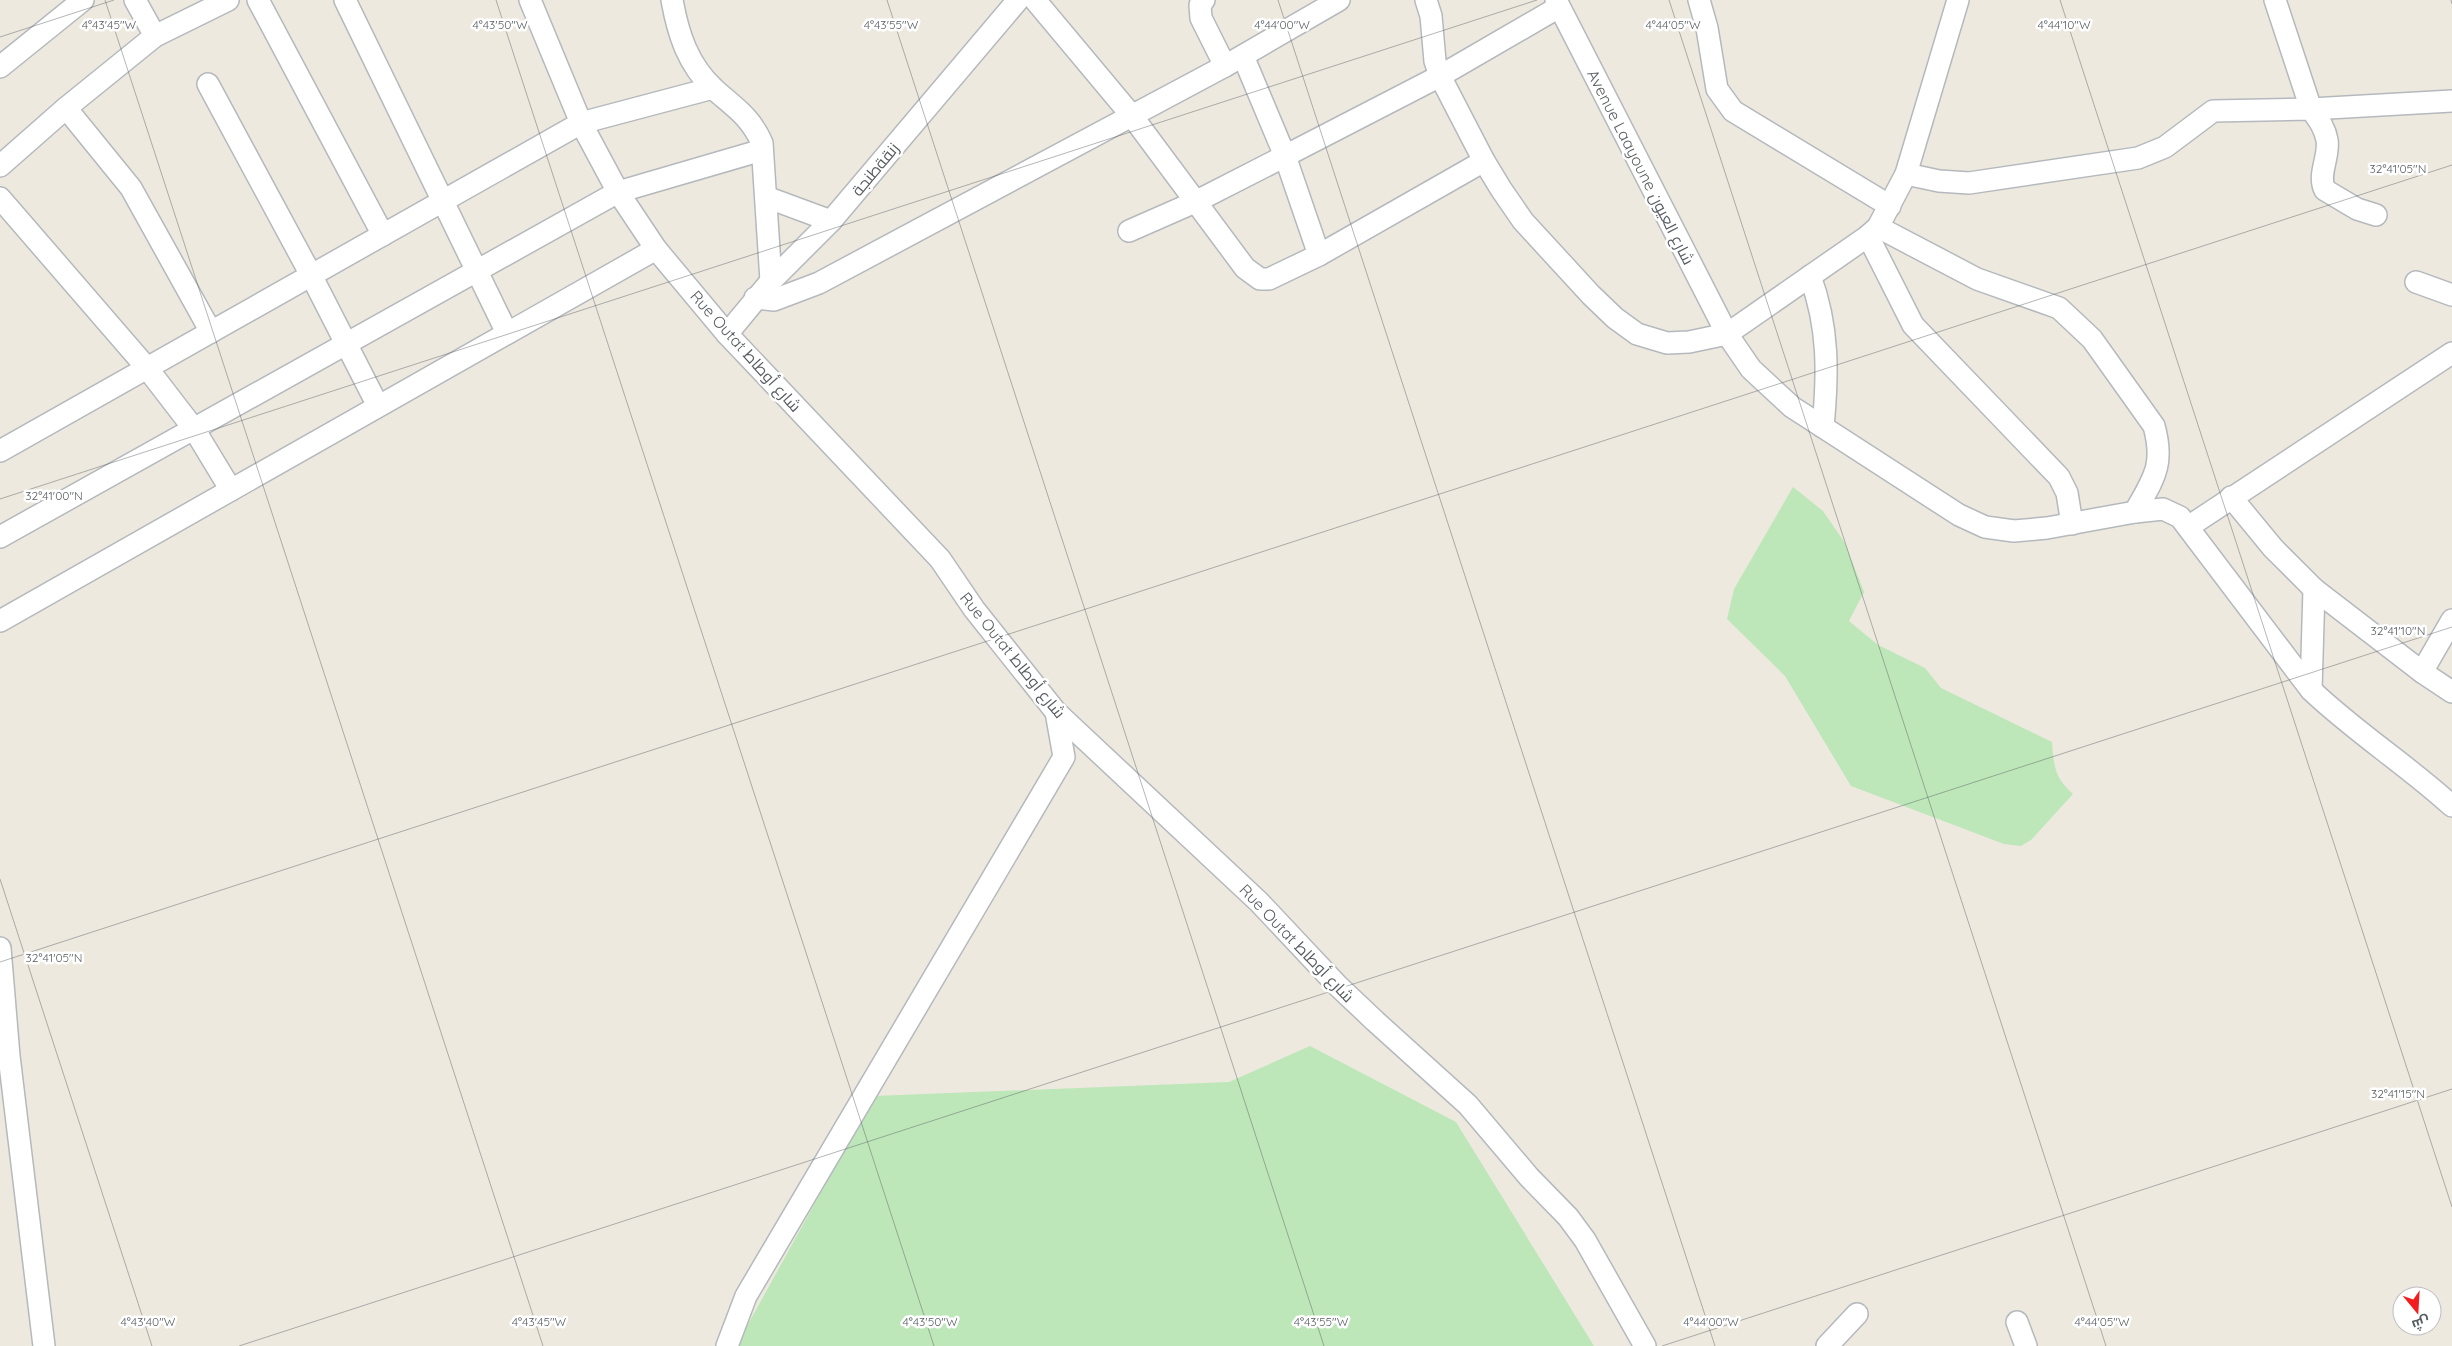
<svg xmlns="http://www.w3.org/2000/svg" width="2452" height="1346" viewBox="0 0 2452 1346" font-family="Quicksand,Cairo,sans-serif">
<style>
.green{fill:#bde7b9}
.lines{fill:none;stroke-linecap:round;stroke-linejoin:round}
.minor-casing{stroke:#b5b9bd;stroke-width:24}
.minor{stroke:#fff;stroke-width:21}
.ticks{fill:none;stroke:#585d62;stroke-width:1;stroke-opacity:0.45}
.labels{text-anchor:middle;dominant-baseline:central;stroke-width:5;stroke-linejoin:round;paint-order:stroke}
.street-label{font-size:16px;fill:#585d62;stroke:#fff}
.ticks-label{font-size:12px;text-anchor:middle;fill:#585d62;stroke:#fff;stroke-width:5;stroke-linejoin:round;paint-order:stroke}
</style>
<rect width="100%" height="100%" fill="#ede9df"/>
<g class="green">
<path d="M1793 487 1823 511 1845 543 1864 592 1849 621 1878 645 1925 668 1941 688 2052 742C2054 766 2054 777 2073 794L2031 840 2021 846 2004 844 1851 786 1785 676 1727 619 1734 589Z"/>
<polygon points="1310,1046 1456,1122 1594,1346 736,1346 874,1096 1229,1082"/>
</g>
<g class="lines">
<g class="minor-casing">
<g id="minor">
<polyline points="135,0 155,36"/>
<polyline points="258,0 383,235"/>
<polyline points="345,0 507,333"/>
<polyline points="530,0 581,123 618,192 656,249 727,334 940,559 974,609 1056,712 1259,902 1338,986 1375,1021 1468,1105 1529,1177 1568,1217 1585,1240 1645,1346"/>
<path d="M672 0C678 34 688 65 714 89 735 108 750 116 762 143L771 281"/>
<polyline points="1035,0 1132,116 1245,268 1260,279 1269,279 1319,255 1484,161"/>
<polyline points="1204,0 1200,5 1201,18 1225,66"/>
<polyline points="1426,0 1431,16 1435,61 1440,76 1484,161 1501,189 1523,221 1591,295 1615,318 1637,334 1667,343 1689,342 1727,334 1868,236 1878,227 1906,174 1958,0"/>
<path d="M1556 0 1727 334 1751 369 1792 407 1959 515 1985 527 2014 531 2047 528 2135 512 2163 509 2180 517 2311 690C2355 732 2407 765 2452 806"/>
<polyline points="1699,0 1707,28 1717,89 1733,111 1890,206"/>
<polyline points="2275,0 2311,109 2452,101"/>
<polyline points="1243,56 1285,156 1440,76 1559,7"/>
<polyline points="0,67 83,0"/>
<polyline points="208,84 311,275 378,406"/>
<polyline points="66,108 131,188 211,332"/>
<polyline points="0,166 66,108 155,36 228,0"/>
<path d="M1906 174 1939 181 1969 183 2138 158 2165 147 2213 111 2311 109C2318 119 2325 128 2327 140 2330 156 2317 175 2325 190L2357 209 2376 215"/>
<polyline points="766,197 831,221"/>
<polyline points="0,198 147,368 194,429 231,490"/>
<path d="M1878 227 1977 279 2059 308 2092 339 2154 426C2165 466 2153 479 2135 512"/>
<polyline points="1129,231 1195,202 1285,156 1319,255"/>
<polyline points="1868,236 1913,325 2059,477 2067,493 2072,524"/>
<path d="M1810 276C1829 327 1828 374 1823 427"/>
<polyline points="2416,282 2452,295"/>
<polyline points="755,298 774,300 819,283 1225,66 1339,0"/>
<polyline points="727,334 771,281 831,221 1018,0"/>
<polyline points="0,451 581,123 713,88"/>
<polyline points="2231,497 2273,548 2314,589 2422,672 2452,692"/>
<polyline points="2188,527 2452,353"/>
<polyline points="0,537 618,192 762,150"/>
<polyline points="0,621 656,249"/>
<polyline points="2422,672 2452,620"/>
<polyline points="2311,690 2314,589"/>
<polyline points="0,948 9,1056 44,1346"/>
<polyline points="2017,1322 2026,1346"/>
<polyline points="727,1346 746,1296 1064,757 1056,712"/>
<polyline points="1827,1346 1857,1314"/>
</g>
</g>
<use href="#minor" class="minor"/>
</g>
<path class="ticks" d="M105 0 543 1346M496 0 934 1346M887 0 1324 1346M1278 0 1715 1346M1669 0 2106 1346M2060 0 2452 1207M2451 0 2452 4M0 37 114 0M0 499 1537 0M0 879 152 1346M0 962 2452 165M239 1346 2452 627M1662 1346 2452 1089"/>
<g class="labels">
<g class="street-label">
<text transform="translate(1641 167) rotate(63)">Avenue Laayoune شارع العيون</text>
<text transform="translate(875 169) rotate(-50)">زنقةطنجة</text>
<text transform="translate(746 351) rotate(48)">Rue Outat شارع أوطاط</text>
<text transform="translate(1013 655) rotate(51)">Rue Outat شارع أوطاط</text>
<text transform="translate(1297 943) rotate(46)">Rue Outat شارع أوطاط</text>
</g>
</g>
<g class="ticks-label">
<text x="109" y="29">4°43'45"W</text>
<text x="500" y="29">4°43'50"W</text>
<text x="891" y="29">4°43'55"W</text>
<text x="1282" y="29">4°44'00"W</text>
<text x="1673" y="29">4°44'05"W</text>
<text x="2064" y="29">4°44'10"W</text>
<text x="2398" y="173">32°41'05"N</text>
<text x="54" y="500">32°41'00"N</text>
<text x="2398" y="635">32°41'10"N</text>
<text x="54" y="962">32°41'05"N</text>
<text x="2398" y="1098">32°41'15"N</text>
<text x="148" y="1326">4°43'40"W</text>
<text x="539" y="1326">4°43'45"W</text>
<text x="930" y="1326">4°43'50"W</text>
<text x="1321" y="1326">4°43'55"W</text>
<text x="1711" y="1326">4°44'00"W</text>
<text x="2102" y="1326">4°44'05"W</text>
</g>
<g transform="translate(2417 1311) rotate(162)"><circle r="24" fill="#ffffff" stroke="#bcbec0"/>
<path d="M0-4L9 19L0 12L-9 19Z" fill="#f41d1e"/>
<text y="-8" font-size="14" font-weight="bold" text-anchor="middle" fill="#585d62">ش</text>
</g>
</svg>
